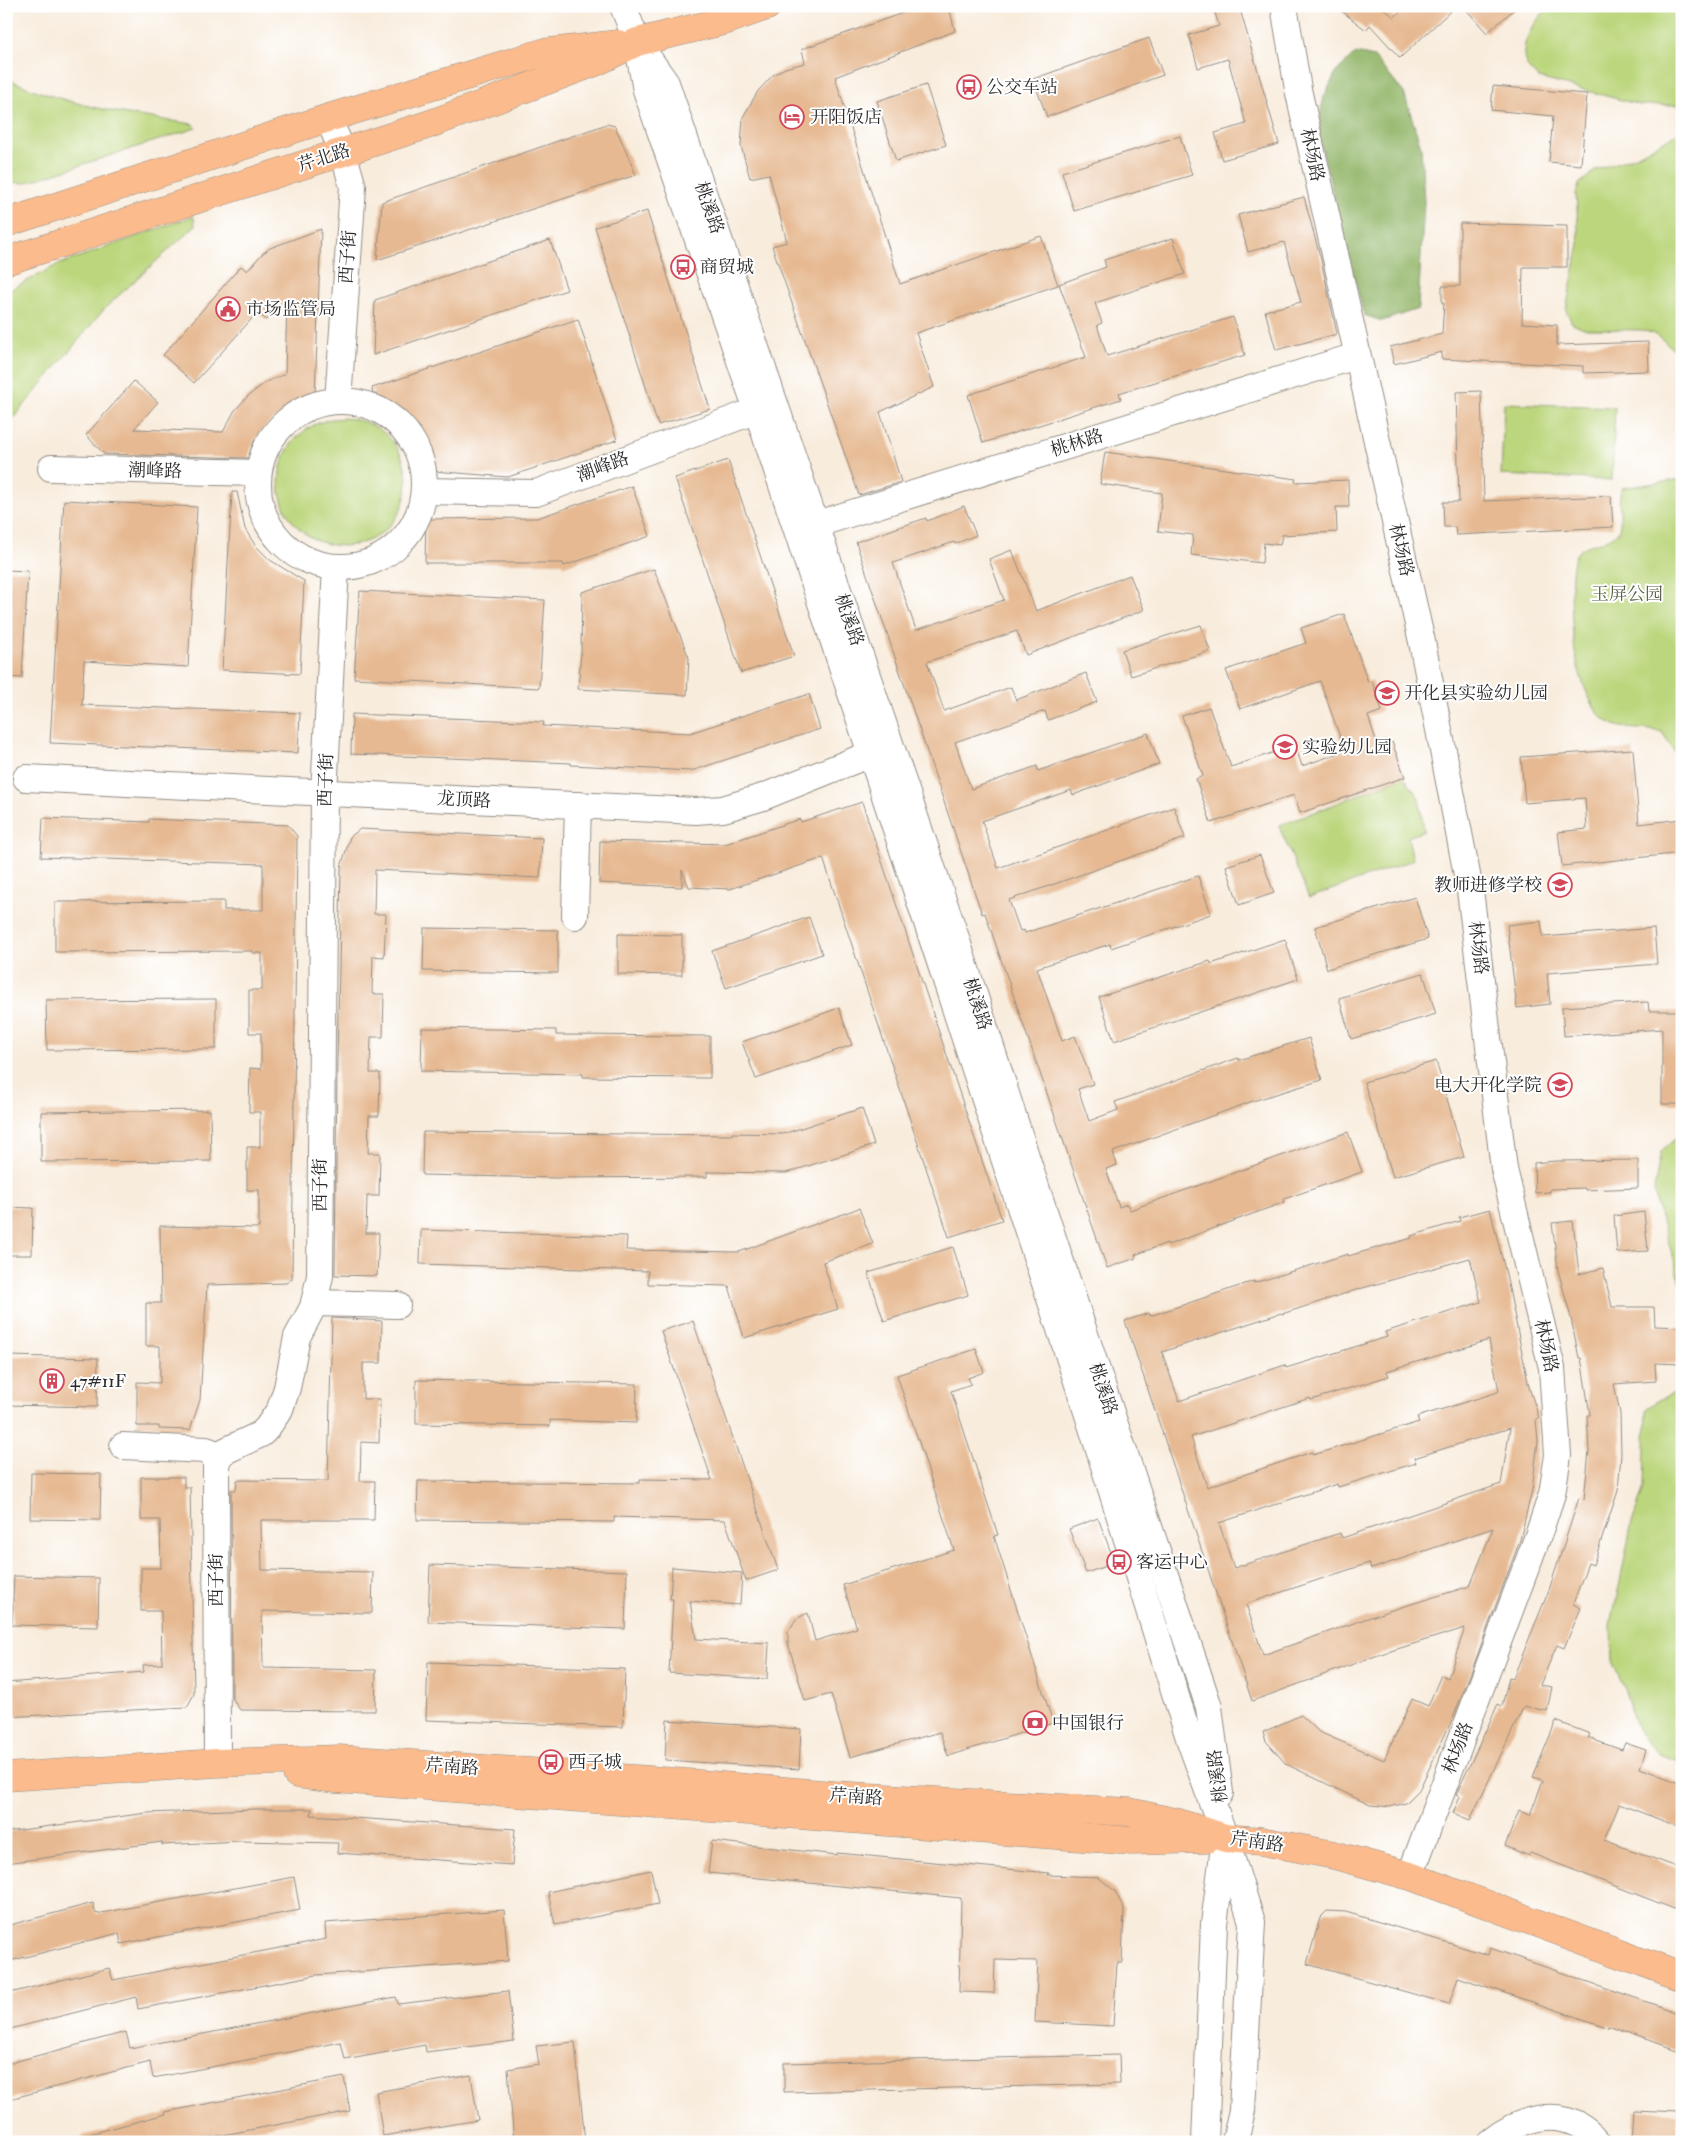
<svg xmlns="http://www.w3.org/2000/svg" width="1688" height="2148" viewBox="0 0 1688 2148" font-family="'IM FELL Double Pica','Noto Serif SC',serif">
<style>
.green{fill:#bbd67c;stroke:#738054}
.forest{fill:#94b76c;stroke:#60714c}
.building{fill:#e6b992;fill-rule:evenodd}
.lines{fill:none;stroke-linecap:round;stroke-linejoin:round}
.minor-casing{stroke:#928c84;stroke-width:28}
.major-casing{stroke:#928c84;stroke-width:29}
.minor{stroke:#fff;stroke-width:26}
.major{stroke:#fbbb8d;stroke-width:28}
.labels{text-anchor:middle;dominant-baseline:central;stroke-width:4;stroke-linejoin:round;paint-order:stroke}
.poi-label{font-size:18px;fill:#2b2b2b;stroke:#fff;text-anchor:start}
.street-label{font-size:18px;fill:#2b2b2b;stroke:#fff}
.park-label{font-size:18px;fill:#565e43;stroke:#fff}
</style>
<rect width="100%" height="100%" fill="#fff"/>
<filter id="ink" filterUnits="userSpaceOnUse"><feTurbulence type="fractalNoise" baseFrequency=".02" numOctaves="2"/><feDisplacementMap in="SourceGraphic" scale="10" xChannelSelector="R" yChannelSelector="G"/><feConvolveMatrix kernelMatrix="1 2 1 2 8 2 1 2 1" color-interpolation-filters="sRGB"/></filter>
<filter id="wash" filterUnits="userSpaceOnUse"><feTurbulence type="fractalNoise" baseFrequency=".0096" numOctaves="4" result="noise"/><feDisplacementMap in="SourceGraphic" scale="20" xChannelSelector="R" yChannelSelector="G"/><feGaussianBlur stdDeviation="1.12" result="paint"/><feColorMatrix in="noise" values="0 0 0 0 0 0 0 0 0 0 0 0 0 0 0 0 0 1.4 0 .05"/><feComposite in="paint" operator="in"/></filter>
<g filter="url(#wash)">
<rect width="100%" height="100%" fill="#f8ecdc"/>
<g class="green">
<path d="M1550 6H1682V105H1640L1539 78C1509 58 1530 25 1550 6Z"/>
<path d="M6 78C66 106 129 115 193 124L196 128 25 183 6 182Z"/>
<polygon points="1682,131 1682,356 1657,335 1642,330 1586,329 1572,323 1566,310 1579,244 1576,194 1579,184 1596,170 1636,156"/>
<polygon points="190,217 194,217 195,226 106,307 6,427 6,292 57,265"/>
<polygon points="1504,403 1615,407 1612,480 1501,475"/>
<circle cx="343" cy="482" r="64"/>
<path d="M1682 479V760L1678 758 1662 732C1642 727 1620 732 1604 719 1591 709 1580 677 1577 662 1572 643 1567 567 1577 553 1586 541 1614 544 1619 529 1623 515 1616 502 1622 488Z"/>
<polygon points="1404,777 1419,798 1424,831 1408,837 1413,860 1309,898 1279,826"/>
<polygon points="1682,1133 1682,1286 1657,1205 1654,1190 1661,1151"/>
<polygon points="1675,1393 1682,1393 1682,1762 1658,1754 1638,1733 1624,1688 1612,1661 1611,1625 1632,1522 1644,1487 1646,1409 1658,1400"/>
</g>
<polygon class="forest" points="1356,53 1374,57 1404,93 1421,147 1424,202 1418,309 1382,321 1364,315 1319,137 1322,101 1336,72"/>
<g id="blocks">
<g class="building">
<polygon points="922,6 936,6 938,10 949,7 955,31 835,77 900,284 1041,236 1058,285 916,333 934,387 880,412 901,482 859,495 772,246 787,242 769,174 750,178 741,146 743,117 758,91 773,75 785,68 805,63 802,49"/>
<polygon points="1213,6 1239,6 1279,144 1222,160 1215,133 1246,124 1228,59 1198,68 1189,35 1219,26"/>
<polygon points="1335,6 1385,6 1383,8 1394,17 1406,6 1456,6 1400,58 1370,25 1366,30"/>
<polygon points="1463,6 1518,6 1487,33"/>
<polygon points="1149,38 1163,75 1047,117 1033,79"/>
<polygon points="926,85 946,145 896,161 877,101"/>
<polygon points="1493,86 1587,94 1581,165 1549,162 1553,116 1491,110"/>
<polygon points="607,124 615,126 636,175 377,260 382,202"/>
<polygon points="1180,136 1192,175 1074,211 1062,172"/>
<polygon points="1304,197 1321,260 1337,334 1276,350 1265,311 1301,302 1284,242 1248,252 1238,215"/>
<polygon points="647,211 710,409 658,425 595,227"/>
<polygon points="1460,223 1567,226 1567,267 1523,267 1522,323 1557,325 1557,345 1648,342 1649,371 1583,373 1583,366 1441,359 1442,352 1394,364 1390,347 1442,334 1444,303 1442,303 1442,286 1460,286"/>
<polygon points="321,229 315,396 279,415 266,426 254,441 248,458 104,454 86,435 134,381 158,402 134,429 223,432 235,410 248,396 266,382 285,374 287,300 267,320 257,313 194,383 163,355 241,266 247,271 262,254 270,248"/>
<polygon points="1173,238 1185,274 1095,303 1102,323 1097,325 1107,356 1233,317 1245,355 1119,393 1121,399 983,443 968,395 1086,357 1059,284 1106,267 1104,260"/>
<polygon points="550,240 567,290 373,355 375,300"/>
<polygon points="578,319 617,440 508,477 433,471 418,425 409,428 396,412 374,401 372,388"/>
<polygon points="1481,391 1484,501 1611,496 1613,527 1456,535 1455,527 1444,527 1443,502 1459,502 1456,392"/>
<polygon points="1105,452 1296,479 1295,482 1348,480 1349,507 1336,507 1337,532 1282,535 1280,545 1264,543 1262,563 1191,555 1193,535 1158,531 1162,493 1100,484"/>
<polygon points="728,460 794,656 741,673 675,478"/>
<polygon points="632,486 650,536 564,566 563,563 425,563 426,519 537,518"/>
<polygon points="232,492 237,492 245,529 255,545 270,560 304,581 300,674 222,670"/>
<polygon points="64,500 197,507 188,667 84,661 82,705 300,713 298,753 50,743"/>
<polygon points="964,506 976,535 955,544 954,542 893,563 916,630 1004,600 989,559 1012,550 1036,611 1130,575 1144,610 1026,655 1017,631 927,662 944,711 1011,687 1016,700 1086,673 1097,702 1048,720 1045,711 955,742 971,789 1037,766 1038,771 1148,733 1159,764 1073,795 1071,790 982,821 998,868 1174,807 1185,838 1009,900 1020,931 1024,930 1025,933 1198,876 1211,914 1111,948 1110,944 1037,968 1062,1041 1075,1036 1093,1084 1078,1089 1089,1121 1118,1110 1115,1102 1238,1058 1239,1060 1309,1038 1322,1080 1253,1101 1113,1152 1117,1165 1106,1169 1119,1207 1127,1204 1130,1210 1348,1132 1362,1172 1284,1199 1285,1202 1168,1245 1167,1243 1135,1255 1136,1258 1107,1268 985,913 982,914 856,542 926,518 927,521"/>
<polygon points="654,569 689,658 687,695 578,689 581,652 582,592"/>
<polygon points="6,570 28,571 22,678 6,677"/>
<polygon points="360,591 545,600 539,688 354,678"/>
<polygon points="1344,614 1368,682 1372,681 1382,711 1368,716 1378,746 1392,742 1405,777 1300,813 1294,795 1211,823 1196,779 1203,776 1182,716 1209,707 1231,767 1295,745 1302,766 1345,751 1320,681 1240,709 1226,670 1306,643 1301,628"/>
<polygon points="1201,625 1210,651 1131,676 1122,650"/>
<polygon points="809,694 820,729 691,771 571,765 571,763 351,754 352,714 544,722 543,726 690,733"/>
<polygon points="1633,749 1639,824 1682,819 1682,853 1562,866 1558,832 1587,829 1585,798 1525,803 1521,757"/>
<polygon points="862,802 1002,1220 949,1237 823,858 730,889 689,887 682,870 682,887 599,883 600,841 725,844 800,819 801,822"/>
<polygon points="43,818 149,822 149,819 288,825 297,836 292,1279 286,1283 207,1285 200,1400 190,1430 159,1429 159,1426 137,1426 137,1382 160,1383 160,1346 146,1346 146,1303 161,1303 160,1226 259,1228 259,1190 247,1190 247,1147 260,1147 260,1112 249,1112 250,1068 261,1069 261,1033 249,1033 249,990 262,990 262,953 252,953 252,951 55,952 55,902 224,901 224,910 263,910 263,864 41,857"/>
<polygon points="360,829 542,838 540,878 375,870 374,914 386,914 384,957 373,956 372,994 384,994 383,1037 371,1037 370,1073 380,1073 379,1116 369,1116 368,1153 380,1153 379,1196 367,1196 366,1233 379,1233 377,1276 335,1275 337,1064 341,867 350,837"/>
<polygon points="1260,855 1274,893 1239,905 1226,866"/>
<polygon points="1415,897 1428,939 1327,969 1315,927"/>
<polygon points="809,917 822,954 726,988 712,951"/>
<polygon points="1541,921 1543,937 1654,928 1657,964 1547,973 1550,1004 1517,1008 1507,925"/>
<polygon points="424,928 558,930 558,973 423,971"/>
<polygon points="618,934 682,935 682,975 618,974"/>
<polygon points="1285,939 1298,979 1114,1041 1099,997 1210,961 1211,964"/>
<polygon points="1423,973 1436,1014 1351,1039 1339,998"/>
<polygon points="216,999 216,1049 47,1050 46,1000"/>
<polygon points="1648,1002 1649,1011 1682,1011 1682,1104 1662,1104 1662,1029 1564,1036 1562,1007"/>
<polygon points="839,1008 852,1045 756,1079 742,1042"/>
<polygon points="422,1028 556,1030 556,1035 710,1036 710,1078 583,1077 583,1074 421,1071"/>
<polygon points="1436,1061 1464,1157 1393,1177 1364,1082"/>
<polygon points="862,1108 874,1145 786,1173 707,1172 707,1177 556,1178 422,1175 423,1132 732,1135 732,1133 783,1134"/>
<polygon points="210,1110 211,1161 41,1162 41,1112"/>
<polygon points="1638,1160 1638,1188 1585,1190 1585,1188 1550,1189 1550,1192 1535,1193 1534,1163 1556,1161"/>
<polygon points="6,1207 33,1208 32,1255 6,1255"/>
<polygon points="859,1208 873,1244 823,1262 838,1309 744,1338 729,1286 648,1284 648,1271 420,1264 421,1230 627,1236 626,1250 739,1252"/>
<path d="M1490 1209 1506 1274 1529 1387 1539 1418 1536 1419 1538 1441 1532 1490 1520 1540 1470 1675 1453 1718 1419 1790 1406 1803 1390 1807 1370 1805 1286 1764 1266 1741 1263 1732 1301 1715 1319 1732 1384 1760 1412 1699 1428 1706 1441 1675 1448 1678 1465 1628 1381 1654 1252 1701 1125 1321 1149 1313 1150 1316 1254 1281V1283L1348 1254V1256L1412 1238 1411 1236 1460 1221 1459 1217ZM1470 1258 1481 1302 1385 1332 1387 1337 1286 1368 1285 1365 1179 1401 1162 1352 1281 1313 1282 1314 1359 1289ZM1489 1340 1499 1391 1495 1393 1417 1417 1419 1422 1313 1455 1312 1452 1207 1487 1191 1437 1310 1398 1311 1400 1389 1376 1387 1371ZM1510 1428 1501 1484 1342 1538 1340 1533 1234 1568 1219 1523 1337 1484 1338 1487 1416 1463 1414 1458ZM1493 1528 1470 1586 1382 1613 1263 1655 1246 1604 1369 1563 1371 1569Z"/>
<polygon points="1644,1212 1648,1251 1617,1253 1614,1216"/>
<polygon points="1573,1221 1579,1274 1603,1268 1612,1307 1654,1307 1655,1326 1682,1327 1682,1364 1655,1363 1656,1381 1614,1384 1620,1413 1621,1454 1618,1491 1593,1565 1588,1563 1573,1604 1581,1608 1564,1648 1557,1645 1540,1685 1552,1687 1547,1711 1524,1706 1470,1820 1453,1813 1460,1797 1456,1795 1498,1704 1502,1706 1509,1677 1513,1678 1549,1590 1579,1498 1584,1499 1589,1451 1587,1415 1590,1415 1581,1358 1579,1358 1571,1318 1558,1270 1552,1223"/>
<polygon points="953,1247 968,1295 884,1321 868,1273"/>
<polygon points="332,1318 382,1321 381,1363 363,1363 363,1399 380,1399 379,1443 361,1442 360,1481 375,1481 374,1520 261,1520 262,1570 373,1572 372,1613 262,1611 263,1668 376,1670 375,1711 240,1710 232,1698 231,1490 236,1490 237,1480 328,1481"/>
<polygon points="693,1321 778,1570 746,1581 725,1520 614,1517 614,1522 417,1520 418,1481 640,1483 640,1479 712,1480 661,1331"/>
<polygon points="976,1349 984,1372 968,1378 971,1384 951,1391 998,1535 994,1536 1053,1723 948,1756 940,1732 850,1757 831,1694 805,1701 788,1643 788,1632 796,1619 808,1613 815,1641 857,1628 843,1585 954,1550 897,1375"/>
<polygon points="6,1356 98,1358 97,1407 6,1405"/>
<polygon points="416,1380 637,1384 636,1423 550,1420 550,1426 416,1424"/>
<polygon points="31,1473 101,1474 100,1520 30,1519"/>
<polygon points="141,1477 184,1477 184,1487 190,1487 194,1694 187,1707 6,1717 6,1683 144,1672 143,1665 162,1664 161,1611 141,1611 141,1568 161,1568 160,1520 141,1520"/>
<polygon points="1098,1518 1115,1563 1086,1573 1069,1529"/>
<polygon points="430,1565 627,1571 625,1629 428,1622"/>
<polygon points="672,1567 742,1573 740,1605 690,1601 696,1639 769,1643 767,1679 669,1673 673,1599 670,1599"/>
<polygon points="14,1576 99,1578 98,1627 12,1625"/>
<polygon points="428,1662 625,1669 623,1727 426,1720"/>
<polygon points="667,1720 801,1729 799,1769 665,1760"/>
<polygon points="1556,1721 1590,1734 1588,1738 1622,1750 1625,1743 1646,1750 1640,1768 1682,1784 1682,1828 1619,1804 1604,1840 1682,1869 1682,1912 1530,1853 1529,1856 1505,1846 1519,1811 1530,1815 1543,1780 1533,1777"/>
<polygon points="255,1809 312,1809 311,1815 515,1829 512,1865 337,1853 338,1843 240,1841 162,1845 162,1842 6,1863 6,1832 147,1813"/>
<polygon points="712,1841 837,1855 837,1853 987,1867 1049,1873 1048,1875 1098,1877 1115,1891 1124,1909 1122,1963 1117,1963 1113,2026 1035,2022 1038,1961 995,1960 994,1993 959,1992 961,1898 708,1873"/>
<polygon points="651,1870 658,1904 555,1925 548,1892"/>
<polygon points="294,1877 300,1910 121,1944 119,1933 6,1962 6,1926 93,1903 96,1914"/>
<polygon points="504,1910 508,1961 317,1975 138,2009 136,1997 6,2030 6,1994 109,1968 113,1980 326,1939 325,1923"/>
<polygon points="1327,1911 1346,1912 1488,1955 1490,1948 1682,2014 1682,2052 1608,2025 1607,2027 1458,1977 1449,2004 1307,1964 1320,1918"/>
<polygon points="508,1991 514,2041 426,2052 425,2045 345,2060 341,2042 153,2078 150,2062 6,2100 6,2064 126,2032 130,2048 396,1997 398,2004"/>
<polygon points="575,2042 585,2142 514,2142 508,2069 539,2064 536,2046"/>
<polygon points="1119,2055 1120,2084 784,2092 784,2063"/>
<polygon points="471,2075 478,2120 383,2136 376,2092"/>
<polygon points="344,2077 350,2111 186,2142 83,2142 82,2136 166,2114 165,2112"/>
<polygon points="1634,2111 1677,2113 1676,2142 1632,2142"/>
</g>
</g>
</g>
<g filter="url(#ink)">
<use href="#blocks" fill-opacity="0" stroke="#928c84" stroke-width="1"/>
<g class="lines">
<g class="minor-casing">
<g id="minor">
<polyline points="623,6 637,42 646,90 757,410 938,956 1089,1418 1190,1741 1225,1838 1252,1922 1242,2110 1235,2142"/>
<polyline points="1284,6 1298,89 1422,642 1470,890 1504,1169 1552,1368 1558,1455 1552,1494 1539,1533 1410,1876"/>
<polyline points="642,49 666,83 954,932 1036,1187 1209,1707 1220,1793"/>
<polyline points="328,118 343,152 353,187 338,401"/>
<circle cx="341" cy="484" r="83"/>
<polyline points="51,468 258,473"/>
<polyline points="424,491 536,493 757,410 772,403"/>
<polyline points="801,529 1356,356"/>
<polyline points="26,778 696,811 723,809 763,797 888,747"/>
<polyline points="575,916 578,805"/>
<polyline points="314,1303 397,1305"/>
<polyline points="123,1446 206,1450 220,1455"/>
<polyline points="217,1763 216,1464 220,1455 225,1451 261,1434 267,1428 280,1409 287,1388 297,1337 313,1307 320,1276 324,793 336,567"/>
<polyline points="1205,2142 1214,1924 1224,1846"/>
<path d="M1490 2142C1523 2116 1568 2104 1598 2142"/>
</g>
</g>
<g class="major-casing">
<g id="major">
<polyline points="6,223 328,118 542,53 618,44"/>
<polyline points="6,261 430,124 596,62 637,42 724,21 767,6"/>
<polyline points="297,1774 336,1779 1132,1841 1206,1839"/>
<polyline points="6,1777 217,1763 339,1759 650,1780 834,1795 1129,1812 1179,1823 1225,1838 1261,1841 1334,1855 1410,1876 1682,1977"/>
</g>
</g>
<use href="#minor" class="minor"/>
<use href="#major" class="major"/>
</g>
</g>
<defs>
<g id="bus-ring" transform="scale(1.25)"><circle r="9.5" fill="#fff" stroke="#d1495b" stroke-width="1.5"/><path d="M-5-6H5V4H4V6H2V4H-2V6H-4V4H-5ZM-3.5-4V0h7V-4ZM-3.5 1.2v1.5H-2V1.2ZM2 1.2v1.5H3.5V1.2Z" fill="#d1495b"/></g>
<g id="hotel-ring" transform="scale(1.25)"><circle r="9.5" fill="#fff" stroke="#d1495b" stroke-width="1.5"/><path d="M-6-4.5h1.5V1H6V5H4.5V3h-9V5H-6ZM-4 0a1.8 1.8 0 1 1 3.6 0ZM.5 0V-2.5h3Q6-2.5 6 0Z" fill="#d1495b"/></g>
<g id="civic-ring" transform="scale(1.25)"><circle r="9.5" fill="#fff" stroke="#d1495b" stroke-width="1.5"/><path d="M-.6-6.5H3V-4.5H.6V-3L4-1V1h2V6H-6V1h2V-1L-.6-3ZM-1.2 2.5V6h2.4V2.5Z" fill="#d1495b"/></g>
<g id="school-ring" transform="scale(1.25)"><circle r="9.5" fill="#fff" stroke="#d1495b" stroke-width="1.5"/><path d="M0-5L7-2L0 1L-7-2ZM-4 1L0 2.5L4 1V4Q0 6-4 4Z" fill="#d1495b"/></g>
<g id="university-ring" transform="scale(1.25)"><circle r="9.5" fill="#fff" stroke="#d1495b" stroke-width="1.5"/><path d="M0-5L7-2L0 1L-7-2ZM-4 1L0 2.5L4 1V4Q0 6-4 4Z" fill="#d1495b"/></g>
<g id="building-ring" transform="scale(1.25)"><circle r="9.5" fill="#fff" stroke="#d1495b" stroke-width="1.5"/><path d="M-4-6H4V6H1V3H-1V6H-4ZM-2.5-4.3h1.7v1.8h-1.7ZM.8-4.3h1.7v1.8H.8ZM-2.5-1h1.7V.8h-1.7ZM.8-1h1.7V.8H.8Z" fill="#d1495b"/></g>
<g id="bank-ring" transform="scale(1.25)"><circle r="9.5" fill="#fff" stroke="#d1495b" stroke-width="1.5"/><path d="M-6-4H6V4H-6ZM0-2.3a2.3 2.3 0 1 0 0 4.6a2.3 2.3 0 1 0 0-4.6Z" fill="#d1495b"/></g>
</defs>
<g fill-rule="evenodd">
<use href="#bus-ring" x="969" y="87"/>
<use href="#hotel-ring" x="792" y="117"/>
<use href="#bus-ring" x="683" y="267"/>
<use href="#civic-ring" x="228" y="309"/>
<use href="#school-ring" x="1387" y="693"/>
<use href="#school-ring" x="1285" y="747"/>
<use href="#school-ring" x="1560" y="885"/>
<use href="#university-ring" x="1560" y="1085"/>
<use href="#building-ring" x="52" y="1381"/>
<use href="#bus-ring" x="1119" y="1562"/>
<use href="#bank-ring" x="1035" y="1723"/>
<use href="#bus-ring" x="551" y="1762"/>
</g>
<g class="labels">
<g class="poi-label">
<text x="986" y="87">公交车站</text>
<text x="810" y="117">开阳饭店</text>
<text x="700" y="267">商贸城</text>
<text x="246" y="309">市场监管局</text>
<text x="1404" y="693">开化县实验幼儿园</text>
<text x="1302" y="747">实验幼儿园</text>
<text x="1542" y="885" text-anchor="end">教师进修学校</text>
<text x="1542" y="1085" text-anchor="end">电大开化学院</text>
<text x="70" y="1381">47#11F</text>
<text x="1136" y="1562">客运中心</text>
<text x="1052" y="1723">中国银行</text>
<text x="568" y="1762">西子城</text>
</g>
<g class="street-label">
<text transform="translate(1312 155) rotate(78)">林场路</text>
<text transform="translate(324 158) rotate(-18)">芹北路</text>
<text transform="translate(709 208) rotate(71)">桃溪路</text>
<text transform="translate(348 257) rotate(-86)">西子街</text>
<text transform="translate(1077 443) rotate(-17)">桃林路</text>
<text transform="translate(603 467) rotate(-20)">潮峰路</text>
<text transform="translate(155 471) rotate(1)">潮峰路</text>
<text transform="translate(1401 550) rotate(77)">林场路</text>
<text transform="translate(849 620) rotate(71)">桃溪路</text>
<text transform="translate(326 780) rotate(-88)">西子街</text>
<text transform="translate(464 800) rotate(3)">龙顶路</text>
<text transform="translate(1478 948) rotate(83)">林场路</text>
<text transform="translate(977 1004) rotate(72)">桃溪路</text>
<text transform="translate(320 1185) rotate(-90)">西子街</text>
<text transform="translate(1546 1346) rotate(78)">林场路</text>
<text transform="translate(1103 1389) rotate(72)">桃溪路</text>
<text transform="translate(216 1580) rotate(-90)">西子街</text>
<text transform="translate(1458 1748) rotate(-69)">林场路</text>
<text transform="translate(452 1767) rotate(4)">芹南路</text>
<text transform="translate(1218 1776) rotate(-97)">桃溪路</text>
<text transform="translate(856 1797) rotate(4)">芹南路</text>
<text transform="translate(1257 1842) rotate(8)">芹南路</text>
</g>
<g class="park-label">
<text x="1627" y="594">玉屏公园</text>
</g>
</g>
<rect width="1688" height="2148" fill="none" stroke="#fff" stroke-width="25"/>
</svg>
